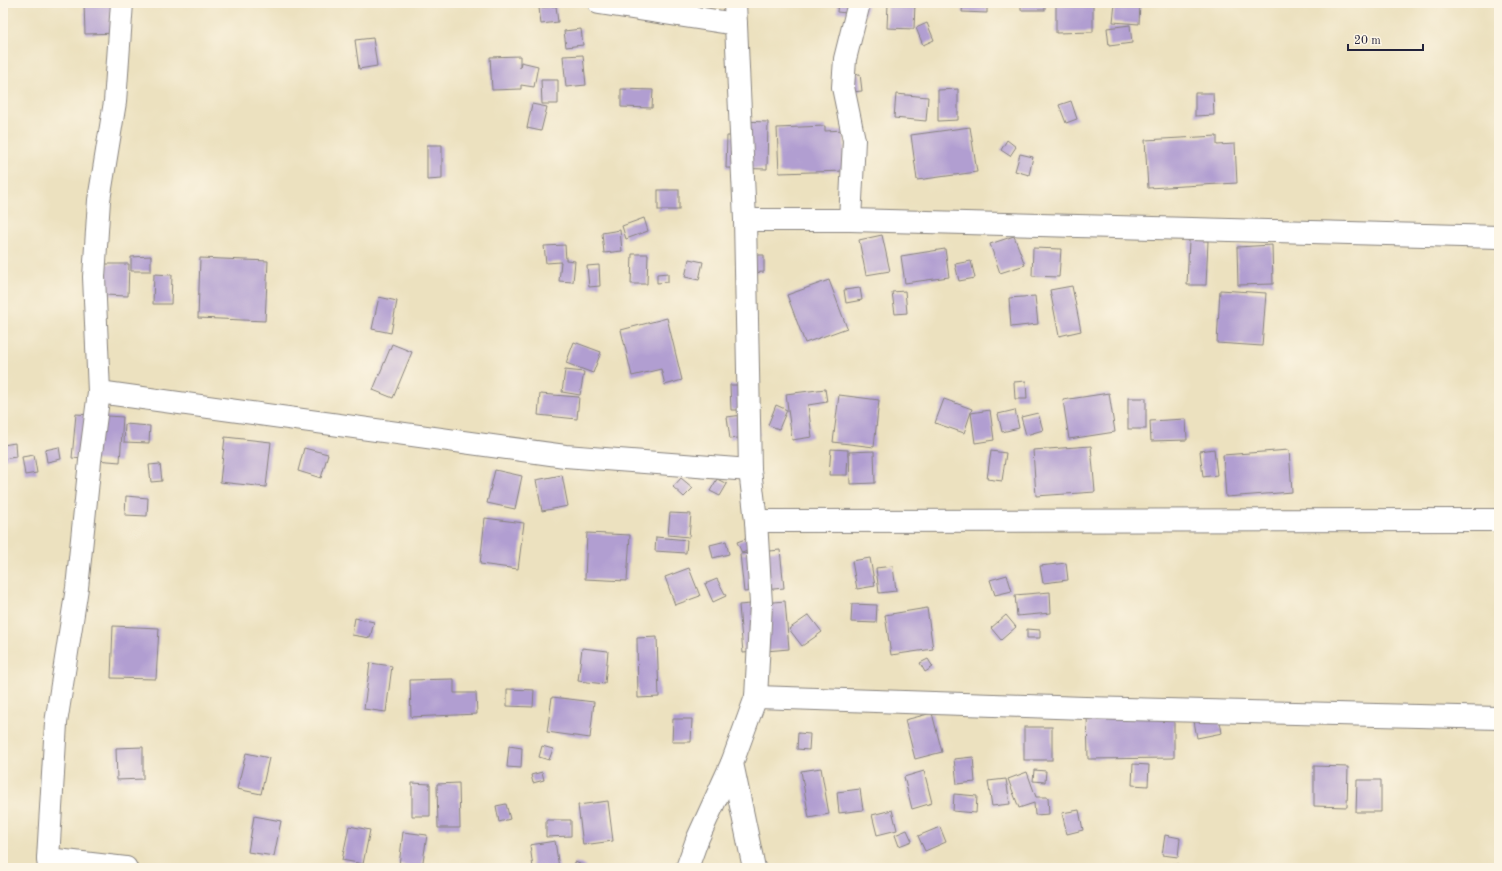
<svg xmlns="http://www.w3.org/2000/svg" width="1502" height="871" viewBox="0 0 1502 871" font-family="'Old Standard TT',serif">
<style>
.building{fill:#b19ed1}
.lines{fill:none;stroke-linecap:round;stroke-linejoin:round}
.street-casing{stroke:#87827d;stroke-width:24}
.street{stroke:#fff;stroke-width:22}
</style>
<rect width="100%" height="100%" fill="#fcf5e5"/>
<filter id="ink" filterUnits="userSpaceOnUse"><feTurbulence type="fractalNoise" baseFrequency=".025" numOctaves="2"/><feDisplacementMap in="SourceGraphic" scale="8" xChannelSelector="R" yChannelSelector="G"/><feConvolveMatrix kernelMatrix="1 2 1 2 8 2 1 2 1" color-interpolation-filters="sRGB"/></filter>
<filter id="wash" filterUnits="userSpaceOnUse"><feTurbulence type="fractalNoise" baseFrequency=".012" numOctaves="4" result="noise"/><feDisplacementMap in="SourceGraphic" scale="16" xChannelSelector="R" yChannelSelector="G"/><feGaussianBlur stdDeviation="0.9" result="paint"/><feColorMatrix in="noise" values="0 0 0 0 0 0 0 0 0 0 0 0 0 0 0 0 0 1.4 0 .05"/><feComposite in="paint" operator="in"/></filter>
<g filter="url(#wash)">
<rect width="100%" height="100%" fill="#ece1bf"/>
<g id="blocks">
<g class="building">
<polygon points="84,3 121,3 122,33 85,34"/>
<polygon points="838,3 867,3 866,15 837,12"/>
<polygon points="888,3 915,3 914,29 887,28"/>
<polygon points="963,3 987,3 987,13 962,12"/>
<rect x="1021" y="3" width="24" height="7"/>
<polygon points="1115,3 1140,3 1139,24 1113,22"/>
<polygon points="1056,5 1093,5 1093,32 1056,33"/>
<polygon points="556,6 558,22 541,24 539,8"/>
<polygon points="927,23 934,40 923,45 916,28"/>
<polygon points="1130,25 1132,43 1109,46 1107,28"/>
<polygon points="581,29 583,45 566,47 564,31"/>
<polygon points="373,38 377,66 359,69 355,40"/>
<polygon points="583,55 586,85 566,87 563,56"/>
<polygon points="520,56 520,68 521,62 538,66 534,87 521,85 521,89 492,90 490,57"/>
<polygon points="860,74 862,91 841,93 840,76"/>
<polygon points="541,80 558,80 558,104 542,104"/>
<polygon points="621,89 653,90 652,108 621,107"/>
<polygon points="958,89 958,120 938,121 938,90"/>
<polygon points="1195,93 1213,93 1214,115 1195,116"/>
<polygon points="896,94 928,97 926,121 894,118"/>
<polygon points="1071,101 1077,119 1066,123 1059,105"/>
<polygon points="532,104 547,107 541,131 527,128"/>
<polygon points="740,121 768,122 767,169 726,168 727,136 740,136"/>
<polygon points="825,126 825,131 844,130 845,171 779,173 777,128"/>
<polygon points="970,127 977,172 917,180 911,135"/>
<polygon points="1217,136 1217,145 1235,144 1237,183 1148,188 1145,140"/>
<polygon points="1007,140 1016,147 1010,156 1001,150"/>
<polygon points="427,145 442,145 442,179 427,180"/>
<polygon points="1020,154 1033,157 1029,175 1015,171"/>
<rect x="658" y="190" width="21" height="20"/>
<polygon points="644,218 648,231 626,239 622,226"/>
<polygon points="620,230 622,251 604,253 602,233"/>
<polygon points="882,235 890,271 866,275 859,240"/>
<polygon points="1014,236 1025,265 1000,273 990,244"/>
<polygon points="1189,240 1208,241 1206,285 1187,285"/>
<polygon points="565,245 566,260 575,261 573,282 559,281 561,262 546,263 544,246"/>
<polygon points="1272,245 1273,284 1238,285 1237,247"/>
<polygon points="1033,248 1061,249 1059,277 1032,276"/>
<polygon points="945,249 949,277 905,283 901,256"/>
<polygon points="632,254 648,254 647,284 631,284"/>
<polygon points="748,255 764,255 764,272 749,273"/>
<polygon points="151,256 151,271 131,271 131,257"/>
<polygon points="200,258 268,261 265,321 198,318"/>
<polygon points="689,259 703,262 699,280 685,277"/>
<polygon points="971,261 975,278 959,281 955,264"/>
<polygon points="103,264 129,264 128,296 103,295"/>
<polygon points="599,265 600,286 589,287 587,266"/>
<polygon points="668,273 668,282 657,283 657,274"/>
<polygon points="154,274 172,275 171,304 153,304"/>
<polygon points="829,280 847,328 805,343 787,295"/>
<polygon points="1072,286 1081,331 1059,336 1050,290"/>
<polygon points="860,288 862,300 846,303 844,290"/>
<polygon points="1220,290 1266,293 1262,346 1217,343"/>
<polygon points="905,291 907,313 895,314 892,292"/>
<polygon points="1035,296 1038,324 1011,327 1009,298"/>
<polygon points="379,297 397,301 391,333 372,329"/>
<polygon points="667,318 682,380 665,385 661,369 632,376 621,330"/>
<polygon points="574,342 601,352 593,373 566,363"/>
<polygon points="392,344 412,352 393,398 373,390"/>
<polygon points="565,370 584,372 580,395 562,392"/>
<polygon points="1026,381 1027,399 1015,399 1014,382"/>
<polygon points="730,385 747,385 748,410 731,410"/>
<polygon points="825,389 827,402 808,405 812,437 792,440 786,394"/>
<polygon points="1109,393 1115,432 1069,439 1063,400"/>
<polygon points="540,394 579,397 577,419 538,415"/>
<polygon points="839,395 879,400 874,447 833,442"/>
<rect x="1128" y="398" width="18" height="31"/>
<polygon points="944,399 972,409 964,433 935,423"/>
<polygon points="776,405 787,410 779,429 768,425"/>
<polygon points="990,410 994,440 975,443 971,413"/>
<polygon points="1015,410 1019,428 1002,432 998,414"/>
<polygon points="758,413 760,435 730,439 727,417"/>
<polygon points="1038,413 1043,430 1026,435 1021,417"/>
<polygon points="76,414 123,417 120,462 72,458"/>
<polygon points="1186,419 1187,440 1151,441 1150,421"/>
<polygon points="125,424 150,426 149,443 124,442"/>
<polygon points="225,437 271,442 266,487 220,482"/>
<polygon points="15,443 16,457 3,459 3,445"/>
<polygon points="1091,446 1095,492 1036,496 1033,450"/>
<polygon points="59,447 61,459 47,462 45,450"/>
<polygon points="304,448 328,454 321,478 298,471"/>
<polygon points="831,449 848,450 847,475 829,475"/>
<polygon points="1214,449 1217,475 1203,477 1200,451"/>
<polygon points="1289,450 1292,492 1226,497 1223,455"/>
<polygon points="874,451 875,483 850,484 849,452"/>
<polygon points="991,451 1006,453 1002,481 987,479"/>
<polygon points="34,455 37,473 25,475 22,457"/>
<polygon points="160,464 162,481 151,482 149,465"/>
<polygon points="495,470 522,476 515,509 487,503"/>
<polygon points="562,475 568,506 542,511 536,480"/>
<polygon points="681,478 693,488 684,497 673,487"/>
<polygon points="717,479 727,484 720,496 710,491"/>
<polygon points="126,496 148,498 147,516 125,515"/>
<polygon points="670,513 691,514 689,537 668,535"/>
<polygon points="485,518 524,523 518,569 480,564"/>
<polygon points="587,533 630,535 627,581 585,579"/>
<polygon points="656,537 687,540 686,553 655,551"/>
<polygon points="748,538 752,549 742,553 737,542"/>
<polygon points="726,541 729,554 713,558 710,545"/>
<polygon points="780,550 784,588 744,592 740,554"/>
<polygon points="870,558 875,586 857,589 852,561"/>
<polygon points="1066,563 1068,580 1043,583 1040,566"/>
<polygon points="893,566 896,591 879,593 876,568"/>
<polygon points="689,568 700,596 675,605 665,577"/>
<polygon points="1007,575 1012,591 995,595 990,580"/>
<polygon points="717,579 726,596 713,602 705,584"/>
<polygon points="1050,592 1051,613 1017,616 1015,595"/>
<polygon points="785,601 789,649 743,653 739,605"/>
<polygon points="852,604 877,605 876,623 851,622"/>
<polygon points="927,608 933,649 891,655 885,615"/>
<polygon points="809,615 822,632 802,646 789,629"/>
<polygon points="1006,615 1016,627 1001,640 991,628"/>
<polygon points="355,618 374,622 370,638 352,635"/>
<polygon points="113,626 159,628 156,679 111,678"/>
<polygon points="1027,629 1040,630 1040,638 1027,638"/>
<polygon points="657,637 659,697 638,698 637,638"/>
<polygon points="582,648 608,651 605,684 578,681"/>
<polygon points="928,659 933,667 925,672 920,663"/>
<polygon points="370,663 392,666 386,712 364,709"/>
<polygon points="454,679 454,693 476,693 477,714 411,717 410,680"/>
<polygon points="507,689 534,690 533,707 507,706"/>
<polygon points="552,697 594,702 590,738 547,732"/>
<polygon points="1174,712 1174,758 1088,759 1087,713"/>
<polygon points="932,713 942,752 915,759 905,720"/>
<polygon points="1219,717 1222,733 1197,738 1194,721"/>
<polygon points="673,719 692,719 691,742 672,742"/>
<rect x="1024" y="727" width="28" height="33"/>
<polygon points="798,733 810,734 809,750 797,749"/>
<polygon points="509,746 522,748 521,768 507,767"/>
<polygon points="542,746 553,749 549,760 539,757"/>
<polygon points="143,747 143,779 117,780 116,748"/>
<polygon points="246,753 269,758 261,794 237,789"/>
<polygon points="973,757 975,782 957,784 954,759"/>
<polygon points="1133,764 1149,765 1148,786 1132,785"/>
<polygon points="1314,766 1348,767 1347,807 1314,806"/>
<polygon points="821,768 829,814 809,818 801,771"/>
<polygon points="1034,770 1046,771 1045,782 1033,781"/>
<polygon points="924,771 932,803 912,809 904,777"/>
<polygon points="542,772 544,780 533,783 531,775"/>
<polygon points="1027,772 1036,797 1048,797 1049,814 1035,815 1034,803 1019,808 1008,779"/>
<polygon points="1006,779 1010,804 992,806 988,781"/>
<polygon points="1357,780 1381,780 1381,812 1356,812"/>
<polygon points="412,783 430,784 430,816 412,816"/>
<polygon points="459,783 460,828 438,828 437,784"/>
<polygon points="860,789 863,810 839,813 837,792"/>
<polygon points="954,794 977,796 976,813 953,811"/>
<polygon points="608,801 613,841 583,845 578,805"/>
<polygon points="506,804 510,819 499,822 496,806"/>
<polygon points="892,810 897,830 877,835 872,815"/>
<polygon points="1079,810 1083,830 1067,834 1062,813"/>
<polygon points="254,816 281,821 274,856 248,852"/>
<polygon points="546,820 571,820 571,836 546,837"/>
<polygon points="349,826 370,830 363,864 342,860"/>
<polygon points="940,827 946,842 925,851 918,836"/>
<polygon points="907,830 912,841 899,846 895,835"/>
<polygon points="403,832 427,835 422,868 399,865"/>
<polygon points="1165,835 1180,838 1178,857 1162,855"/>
<polygon points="555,841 559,868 533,868 530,845"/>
<polygon points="575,862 587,867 586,868 573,868"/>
<polygon points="1178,864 1179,868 1164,868 1164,867"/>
</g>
</g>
</g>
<g filter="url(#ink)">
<use href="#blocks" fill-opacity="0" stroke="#87827d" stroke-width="1"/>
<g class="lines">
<g class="street-casing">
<g id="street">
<polyline points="599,3 736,24"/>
<polyline points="745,220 850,220 1499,237"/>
<polyline points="850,220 854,140 843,87 845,59 859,3"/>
<polyline points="99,392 565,456 750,470"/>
<polyline points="756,521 1499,520"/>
<polyline points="756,697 1085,708 1499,718"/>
<polyline points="732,763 754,868"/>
<polyline points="48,859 126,868"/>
<polyline points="49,868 48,859 56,723 77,588 90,461 99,392 94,277 99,200 115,102 122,3"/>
<polyline points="687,868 697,840 732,763 756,697 761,604 756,521 750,470 745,220 735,3"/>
</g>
</g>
<use href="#street" class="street"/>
</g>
</g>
<rect width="1502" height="871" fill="none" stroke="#fcf5e5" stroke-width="16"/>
<path d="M1348 44v6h75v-6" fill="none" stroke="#22223b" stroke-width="2"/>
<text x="1354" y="44" font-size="12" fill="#22223b" stroke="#fcf5e5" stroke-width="3" paint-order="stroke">20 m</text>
</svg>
